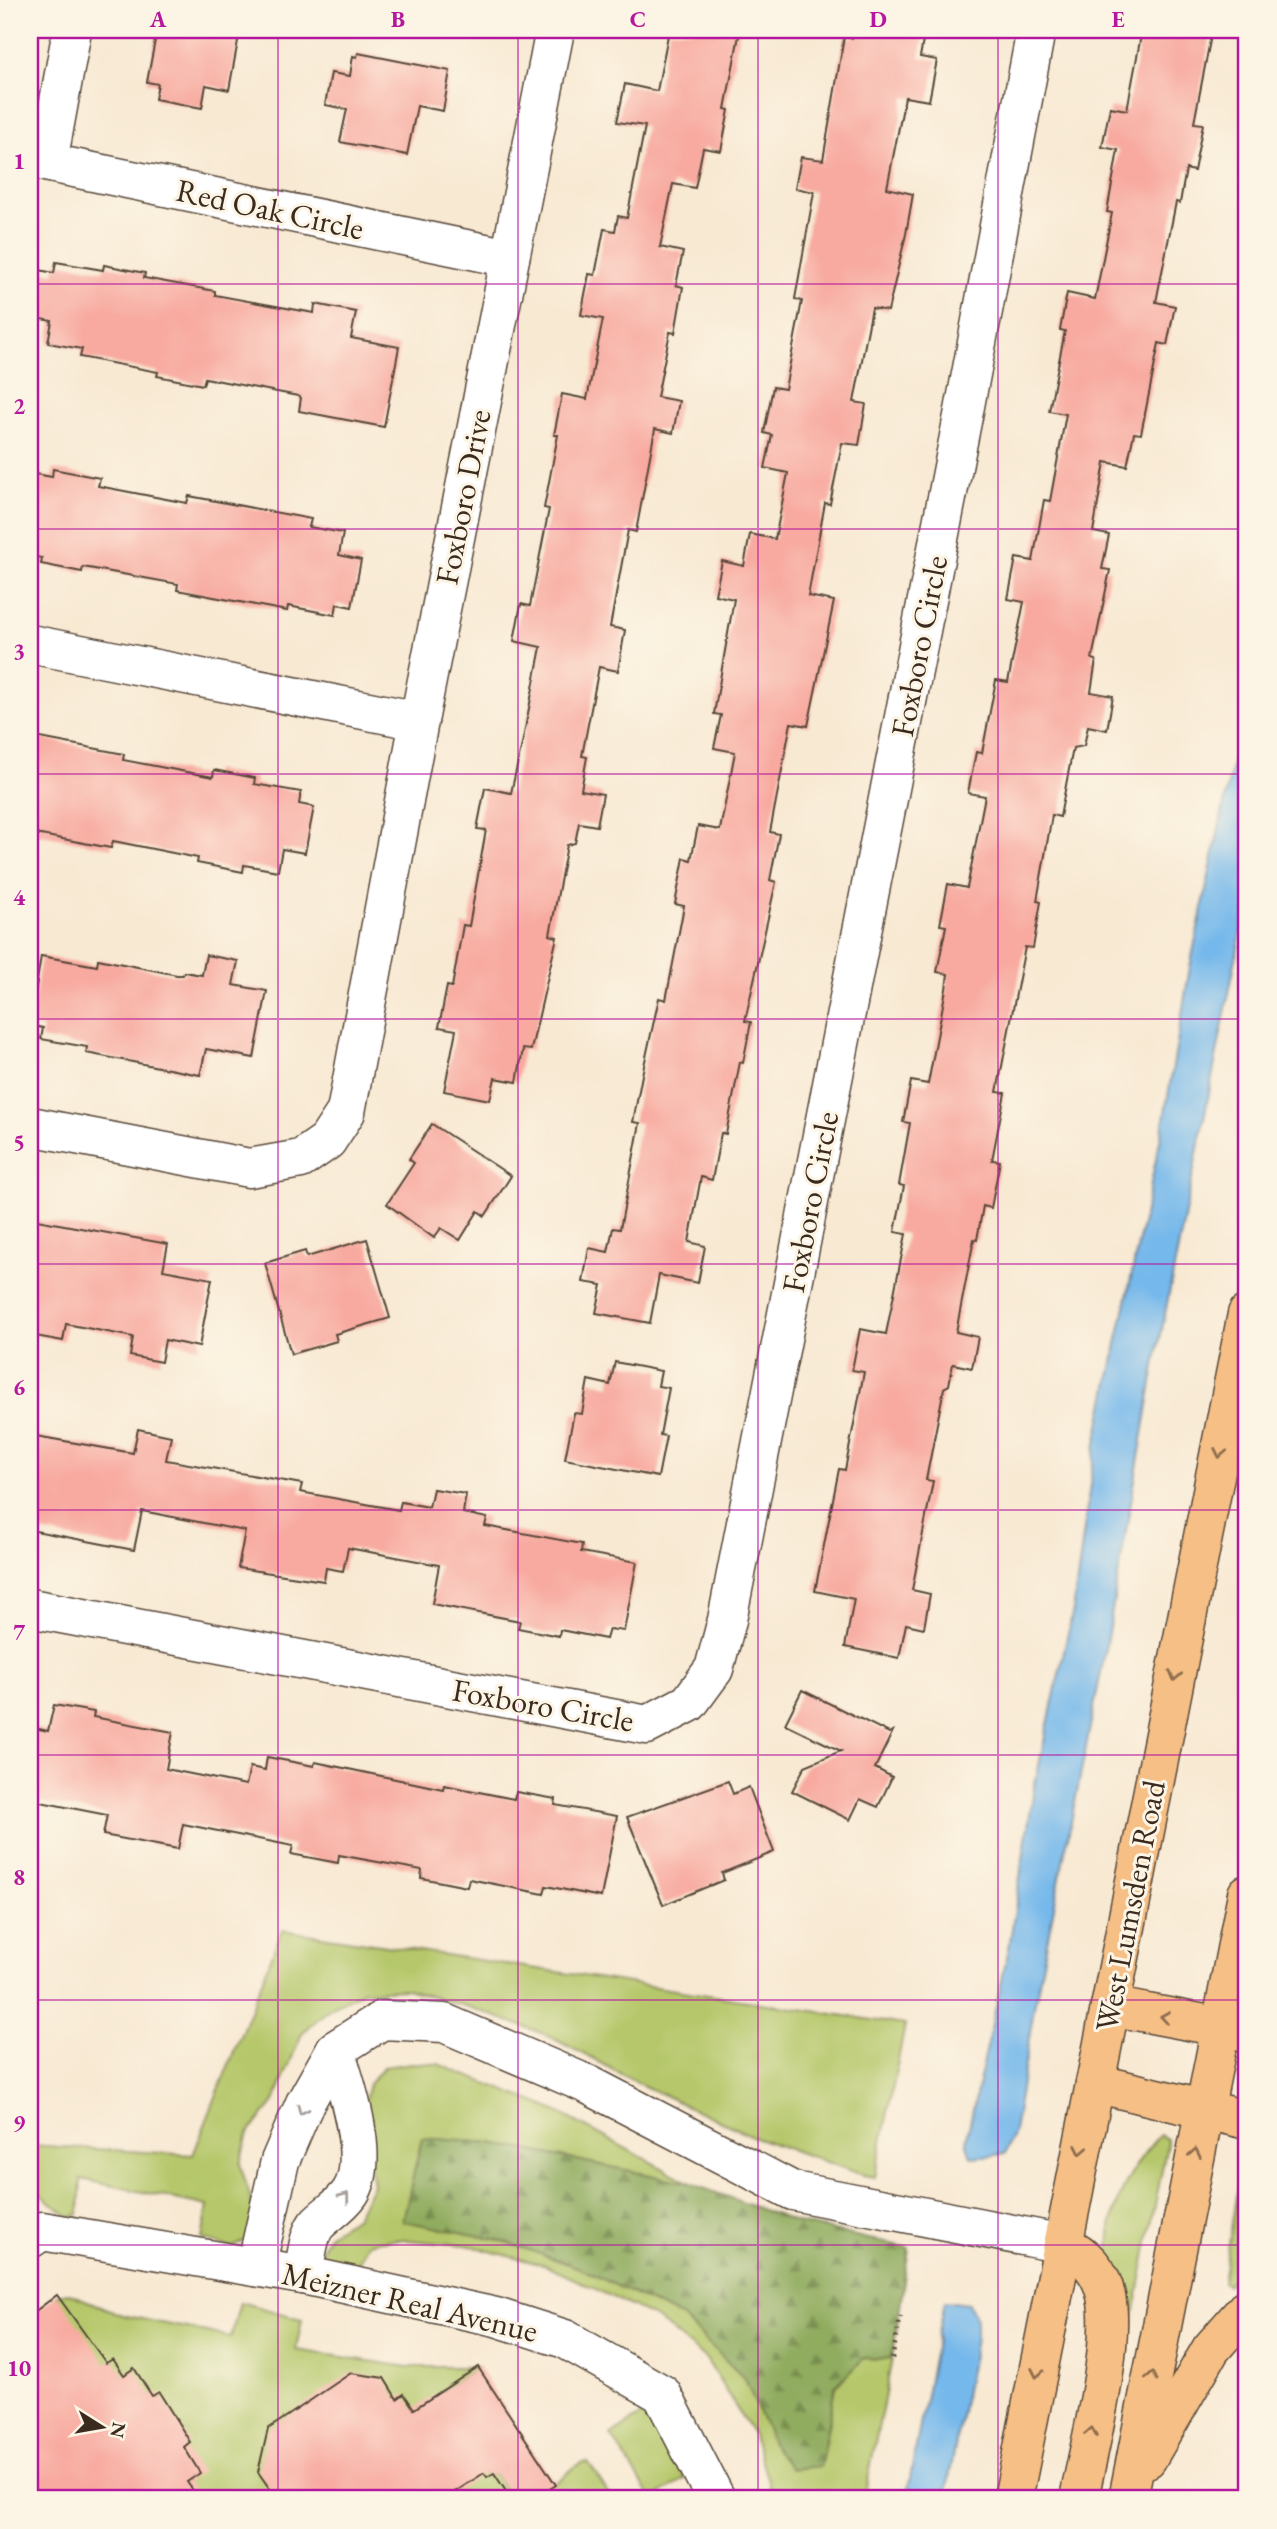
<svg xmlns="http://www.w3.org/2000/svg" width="1277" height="2529" viewBox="0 0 1277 2529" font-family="'EB Garamond',serif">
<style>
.grass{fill:#b5c76b;stroke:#787844;stroke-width:2}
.forest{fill:url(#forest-firs);stroke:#666b3e;stroke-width:2}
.water{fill:#75b8eb;stroke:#587184;stroke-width:2}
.building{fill:#f8aaa0}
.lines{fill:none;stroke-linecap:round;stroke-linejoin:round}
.minor-casing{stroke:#574739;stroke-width:41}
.major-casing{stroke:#574739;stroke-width:41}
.path{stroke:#574739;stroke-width:4.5;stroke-dasharray:2 5;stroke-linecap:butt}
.minor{stroke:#fff;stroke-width:38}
.major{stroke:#f5bf86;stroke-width:38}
.oneway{stroke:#8f6d4d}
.oneway2{stroke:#a79f9a}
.grid{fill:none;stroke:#b5179e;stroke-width:2;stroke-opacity:0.55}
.labels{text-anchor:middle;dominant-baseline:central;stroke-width:6;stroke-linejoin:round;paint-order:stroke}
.street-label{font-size:32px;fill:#3b2a1e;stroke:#fcf5e5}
.neatline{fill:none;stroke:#b5179e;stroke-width:2.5}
.grid-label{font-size:23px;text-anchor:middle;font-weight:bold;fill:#b5179e}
</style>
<defs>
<pattern id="forest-firs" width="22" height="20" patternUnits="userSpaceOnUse" patternTransform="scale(1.75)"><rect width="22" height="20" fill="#90ac5f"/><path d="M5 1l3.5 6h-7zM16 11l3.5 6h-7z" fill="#778c4e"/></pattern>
</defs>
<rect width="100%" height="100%" fill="#fcf5e5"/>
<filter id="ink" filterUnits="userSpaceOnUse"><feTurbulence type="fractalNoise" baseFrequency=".0143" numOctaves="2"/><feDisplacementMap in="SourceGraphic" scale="14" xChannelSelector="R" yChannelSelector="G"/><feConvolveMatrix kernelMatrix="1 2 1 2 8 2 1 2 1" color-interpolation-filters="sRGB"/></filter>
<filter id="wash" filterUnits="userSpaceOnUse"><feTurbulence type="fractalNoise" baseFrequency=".00686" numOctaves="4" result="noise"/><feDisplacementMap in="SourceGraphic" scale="28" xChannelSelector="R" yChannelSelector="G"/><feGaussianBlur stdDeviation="1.57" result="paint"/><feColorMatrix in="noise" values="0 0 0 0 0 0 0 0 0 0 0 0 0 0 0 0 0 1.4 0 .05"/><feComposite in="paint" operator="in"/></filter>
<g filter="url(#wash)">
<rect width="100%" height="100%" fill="#f8e9d3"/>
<g class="grass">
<polygon points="282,1930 905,2025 875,2177 863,2175 752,2136 642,2085 547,2035 472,2008 406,1989 362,1991 329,2009 302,2033 273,2104 248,2134 240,2163 255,2214 251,2236 232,2248 202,2239 208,2206 81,2179 79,2214 70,2218 30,2186 30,2145 193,2155"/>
<polygon points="411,2063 438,2064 554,2110 690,2183 492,2143 422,2138 403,2220 500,2240 580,2268 683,2318 745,2379 774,2447 821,2465 835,2386 864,2358 892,2359 864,2499 747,2499 771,2490 753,2435 706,2359 654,2317 547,2266 466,2245 396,2239 368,2243 355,2270 327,2266 320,2253 329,2234 356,2217 373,2185 362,2113 369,2084 384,2067"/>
<path d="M1160 2135 1167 2139V2144L1117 2402 1114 2272C1098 2227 1128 2168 1160 2135Z"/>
<polygon points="1247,2148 1247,2265 1227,2285 1223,2282 1243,2151"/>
<polygon points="68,2293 122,2315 231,2337 240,2302 302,2319 296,2350 408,2367 478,2367 440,2392 459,2436 487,2477 494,2473 511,2499 30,2499 30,2363 38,2357 57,2295"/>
<polygon points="644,2414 685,2479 652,2499 611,2435"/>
<polygon points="588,2462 612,2499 534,2499 580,2463"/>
</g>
<polygon class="forest" points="422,2138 492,2143 690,2183 798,2223 909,2248 892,2359 864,2358 835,2386 820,2466 791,2469 774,2447 745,2379 683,2318 580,2268 500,2240 403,2221"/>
<g class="water">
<polygon points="1247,694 1247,903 1158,1349 1102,1667 1035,2002 1014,2132 1005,2154 971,2157 966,2141 1009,1948 1034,1788 1073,1610 1095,1448 1162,1131 1190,967"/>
<polygon points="944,2301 968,2304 976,2317 976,2339 945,2499 906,2499"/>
</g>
<g id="blocks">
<g class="building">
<polygon points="157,30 240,30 229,90 206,85 202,108 155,99 158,84 147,82"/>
<polygon points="669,30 740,30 725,109 729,110 721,151 703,148 695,188 673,184 660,247 683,252 676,285 683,287 675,333 670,332 657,397 679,401 673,433 655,429 636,532 628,530 610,627 625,630 618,671 599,667 582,756 587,757 581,790 603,794 597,826 579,823 575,843 567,845 550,935 557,937 531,1050 523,1049 517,1082 495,1078 490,1100 444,1091 456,1030 439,1027 447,986 452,987 463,925 469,926 486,830 477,829 485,788 511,793 522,744 541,647 514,641 521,604 530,606 549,509 544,508 558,435 554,435 562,394 587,399 603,319 581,315 589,274 595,275 604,229 615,231 618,216 627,218 645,126 617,122 625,84 657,91"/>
<polygon points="853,30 925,30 920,57 937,60 929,101 905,97 887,188 913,194 906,234 888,311 872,308 854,402 866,404 859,445 842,443 830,504 825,503 808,596 834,601 808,726 791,723 770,832 779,834 770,880 776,882 745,1021 751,1022 743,1063 740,1062 726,1134 721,1133 712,1180 701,1177 689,1242 705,1246 698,1283 659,1275 650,1323 596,1313 602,1285 583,1282 589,1248 608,1252 613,1228 620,1229 640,1123 633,1122 642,1075 659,998 666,1000 684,906 675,904 684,858 691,860 698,826 720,830 735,752 714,748 721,715 714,714 734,599 715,595 722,561 744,566 750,534 775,539 788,473 765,468 772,435 764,433 773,387 785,389 802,301 795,299 814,192 795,188 801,157 823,160 844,37 852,38"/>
<polygon points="1142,30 1212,30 1194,123 1203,124 1194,171 1186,169 1180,203 1176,202 1156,302 1175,306 1167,345 1159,343 1141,434 1134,433 1127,466 1105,462 1093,532 1109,535 1102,569 1110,570 1092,659 1096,660 1091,692 1113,696 1107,730 1088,726 1084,746 1073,748 1060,817 1052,815 1037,901 1041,902 1033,948 1025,947 997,1092 1005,1093 992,1160 1000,1161 991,1208 983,1206 977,1240 974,1239 956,1332 978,1337 972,1368 953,1364 949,1385 944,1388 926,1480 933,1481 912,1590 930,1594 924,1628 906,1624 899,1658 845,1647 854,1599 815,1591 839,1469 845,1470 864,1372 852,1370 860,1329 886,1334 906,1234 895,1232 904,1186 899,1185 910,1123 903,1122 911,1081 928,1084 946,989 948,974 937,972 946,926 940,925 948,884 967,888 985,796 968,793 976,752 982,753 996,680 1008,682 1024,602 1008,599 1016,558 1033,561 1044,500 1050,501 1066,414 1049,411 1065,331 1060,330 1067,293 1095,299 1112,213 1107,212 1118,150 1102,147 1110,107 1127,110"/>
<polygon points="358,53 450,71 443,111 417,106 407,155 340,142 347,109 325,105 331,73 350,76 353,56 357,57"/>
<polygon points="56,262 103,270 104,265 145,273 144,278 215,291 215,295 314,313 315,304 356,312 351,338 399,347 384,427 299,411 301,398 298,396 205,378 203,385 157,376 158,372 80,357 82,349 48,343 52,321 30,317 39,270 54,273"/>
<polygon points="53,469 100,478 98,486 187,503 189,496 311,519 309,527 343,533 339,555 361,560 352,607 337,604 335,615 288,606 287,611 177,590 178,584 83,567 82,572 41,564 42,558 30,556 30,473 52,477"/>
<polygon points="30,736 124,754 123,760 213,777 214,770 255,778 254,784 301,792 299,804 314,807 305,853 282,849 278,871 244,865 243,872 197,863 198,858 113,841 111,848 30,833"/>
<polygon points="206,955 238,961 233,985 267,991 254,1058 206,1049 200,1075 86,1053 87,1047 41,1039 43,1028 30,1025 41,956 97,966 98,959 177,975 183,975 184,972 202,975"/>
<polygon points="432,1124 511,1176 485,1216 478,1211 460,1240 441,1228 434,1238 387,1204 414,1163 409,1159"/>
<polygon points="37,1220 168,1244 163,1270 212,1279 199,1347 165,1340 161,1362 130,1356 133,1337 66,1324 63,1341 30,1335 30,1257"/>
<polygon points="367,1239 390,1318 335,1334 337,1341 291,1354 265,1263 305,1251 307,1257"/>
<polygon points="615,1362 661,1371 658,1386 669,1388 660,1435 666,1436 658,1477 565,1459 574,1413 582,1414 588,1380 610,1385"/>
<polygon points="138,1429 171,1436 166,1460 302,1484 300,1492 399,1510 401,1502 429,1507 433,1489 466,1494 463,1513 487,1518 485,1526 582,1544 581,1552 637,1562 624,1631 609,1629 606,1639 560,1630 559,1636 518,1628 520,1621 432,1604 439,1565 348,1548 343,1571 326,1568 324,1581 238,1568 245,1531 142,1511 134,1550 30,1530 30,1435 133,1453"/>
<polygon points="802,1690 889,1733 893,1731 875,1768 892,1777 878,1807 860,1799 850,1820 792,1791 805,1766 841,1751 785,1724"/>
<polygon points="54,1705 94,1712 93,1717 173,1732 166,1769 246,1785 250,1767 265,1770 267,1757 314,1766 315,1762 443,1789 444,1785 514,1799 516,1792 556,1799 555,1805 617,1816 601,1897 546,1886 544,1894 469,1879 467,1887 421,1878 422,1870 339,1855 338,1863 291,1854 293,1846 183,1824 178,1849 103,1835 107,1815 30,1800 30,1727 48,1731"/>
<polygon points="728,1781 733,1794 749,1787 774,1852 722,1873 724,1880 663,1905 627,1817"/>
<polygon points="57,2295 106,2363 113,2359 124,2375 134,2368 152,2396 159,2392 190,2442 184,2447 200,2473 187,2482 199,2499 30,2499 30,2315"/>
<polygon points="478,2367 556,2485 534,2499 511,2499 494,2473 487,2477 484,2473 444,2499 277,2499 258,2472 268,2429 351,2373 384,2378 397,2399 404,2394 414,2409"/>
</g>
</g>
</g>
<g filter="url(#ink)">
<use href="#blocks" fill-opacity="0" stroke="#574739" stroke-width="2"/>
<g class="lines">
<g class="minor-casing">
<g id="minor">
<polyline points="30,159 510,258"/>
<polyline points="48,162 72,30"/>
<polyline points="30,644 419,721"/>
<polyline points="30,1126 249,1168 301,1159 327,1141 346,1112 419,721 555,30"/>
<polyline points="30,1608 647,1725 689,1703 714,1669 727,1620 965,406 1036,30"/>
<polyline points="30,2239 42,2231 303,2275 496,2317 565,2339 662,2394 716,2499"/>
<polyline points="256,2267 280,2161 305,2103 335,2050 382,2020 444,2023 589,2085 793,2191 1063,2244"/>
<path d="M303 2275C306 2261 308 2233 318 2223 328 2213 341 2206 350 2193 372 2161 346 2084 335 2050"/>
</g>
</g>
<g class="major-casing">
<g id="major">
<polyline points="1110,2006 1247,2032"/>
<polyline points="1095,2083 1247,2120"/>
<path d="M1063 2244C1085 2254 1101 2271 1106 2296 1116 2347 1089 2446 1079 2499"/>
<polyline points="1147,2459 1211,2349 1247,2308"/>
<polyline points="1013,2499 1247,1314"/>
<polyline points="1128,2499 1247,1894"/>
</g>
</g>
<polyline class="path" points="892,2359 901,2314"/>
<use href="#minor" class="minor"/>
<use href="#major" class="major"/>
</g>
<defs><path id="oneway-chevron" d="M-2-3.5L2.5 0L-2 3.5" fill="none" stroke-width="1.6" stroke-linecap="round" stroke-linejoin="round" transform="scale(1.75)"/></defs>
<g class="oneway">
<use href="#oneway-chevron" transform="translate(1220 1453) rotate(101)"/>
<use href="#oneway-chevron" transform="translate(1175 1676) rotate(101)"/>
<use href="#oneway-chevron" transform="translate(1165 2017) rotate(-170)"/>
<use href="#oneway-chevron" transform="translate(1081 2150) rotate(101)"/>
<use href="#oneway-chevron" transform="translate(1195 2153) rotate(-79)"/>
<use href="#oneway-chevron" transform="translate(1037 2373) rotate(101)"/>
<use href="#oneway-chevron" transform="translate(1152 2376) rotate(-79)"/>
<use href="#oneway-chevron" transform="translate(1091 2432) rotate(-80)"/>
</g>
<g class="oneway2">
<use href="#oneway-chevron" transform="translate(302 2110) rotate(115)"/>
<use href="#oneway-chevron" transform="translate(345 2197) rotate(-53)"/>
</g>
</g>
<path class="grid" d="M278 30V2499M518 30V2499M758 30V2499M998 30V2499M30 284H1247M30 529H1247M30 774H1247M30 1019H1247M30 1264H1247M30 1510H1247M30 1755H1247M30 2000H1247M30 2245H1247"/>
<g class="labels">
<g class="street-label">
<text transform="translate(270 209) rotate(12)">Red Oak Circle</text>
<text transform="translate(463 497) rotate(-79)">Foxboro Drive</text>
<text transform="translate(919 646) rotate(-79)">Foxboro Circle</text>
<text transform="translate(810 1202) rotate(-79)">Foxboro Circle</text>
<text transform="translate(543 1705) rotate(10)">Foxboro Circle</text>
<text transform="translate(1130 1906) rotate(-79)">West Lumsden Road</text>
<text transform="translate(410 2302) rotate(13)">Meizner Real Avenue</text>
</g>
</g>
<rect width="1277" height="2529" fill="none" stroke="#fcf5e5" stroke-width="77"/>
<g transform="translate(102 2427) rotate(101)" stroke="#fcf5e5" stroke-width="5" paint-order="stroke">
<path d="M0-5L12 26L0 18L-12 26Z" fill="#3b2a1e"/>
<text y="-10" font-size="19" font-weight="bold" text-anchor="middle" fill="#3b2a1e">N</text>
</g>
<rect x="38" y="38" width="1200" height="2452" class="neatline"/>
<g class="grid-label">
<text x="158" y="27">A</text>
<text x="398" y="27">B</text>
<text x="638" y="27">C</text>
<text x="878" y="27">D</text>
<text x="1118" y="27">E</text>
<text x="19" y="169">1</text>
<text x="19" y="414">2</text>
<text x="19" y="659">3</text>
<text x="19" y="905">4</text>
<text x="19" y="1150">5</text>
<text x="19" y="1395">6</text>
<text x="19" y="1640">7</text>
<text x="19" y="1885">8</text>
<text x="19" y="2131">9</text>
<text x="19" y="2376">10</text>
</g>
</svg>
